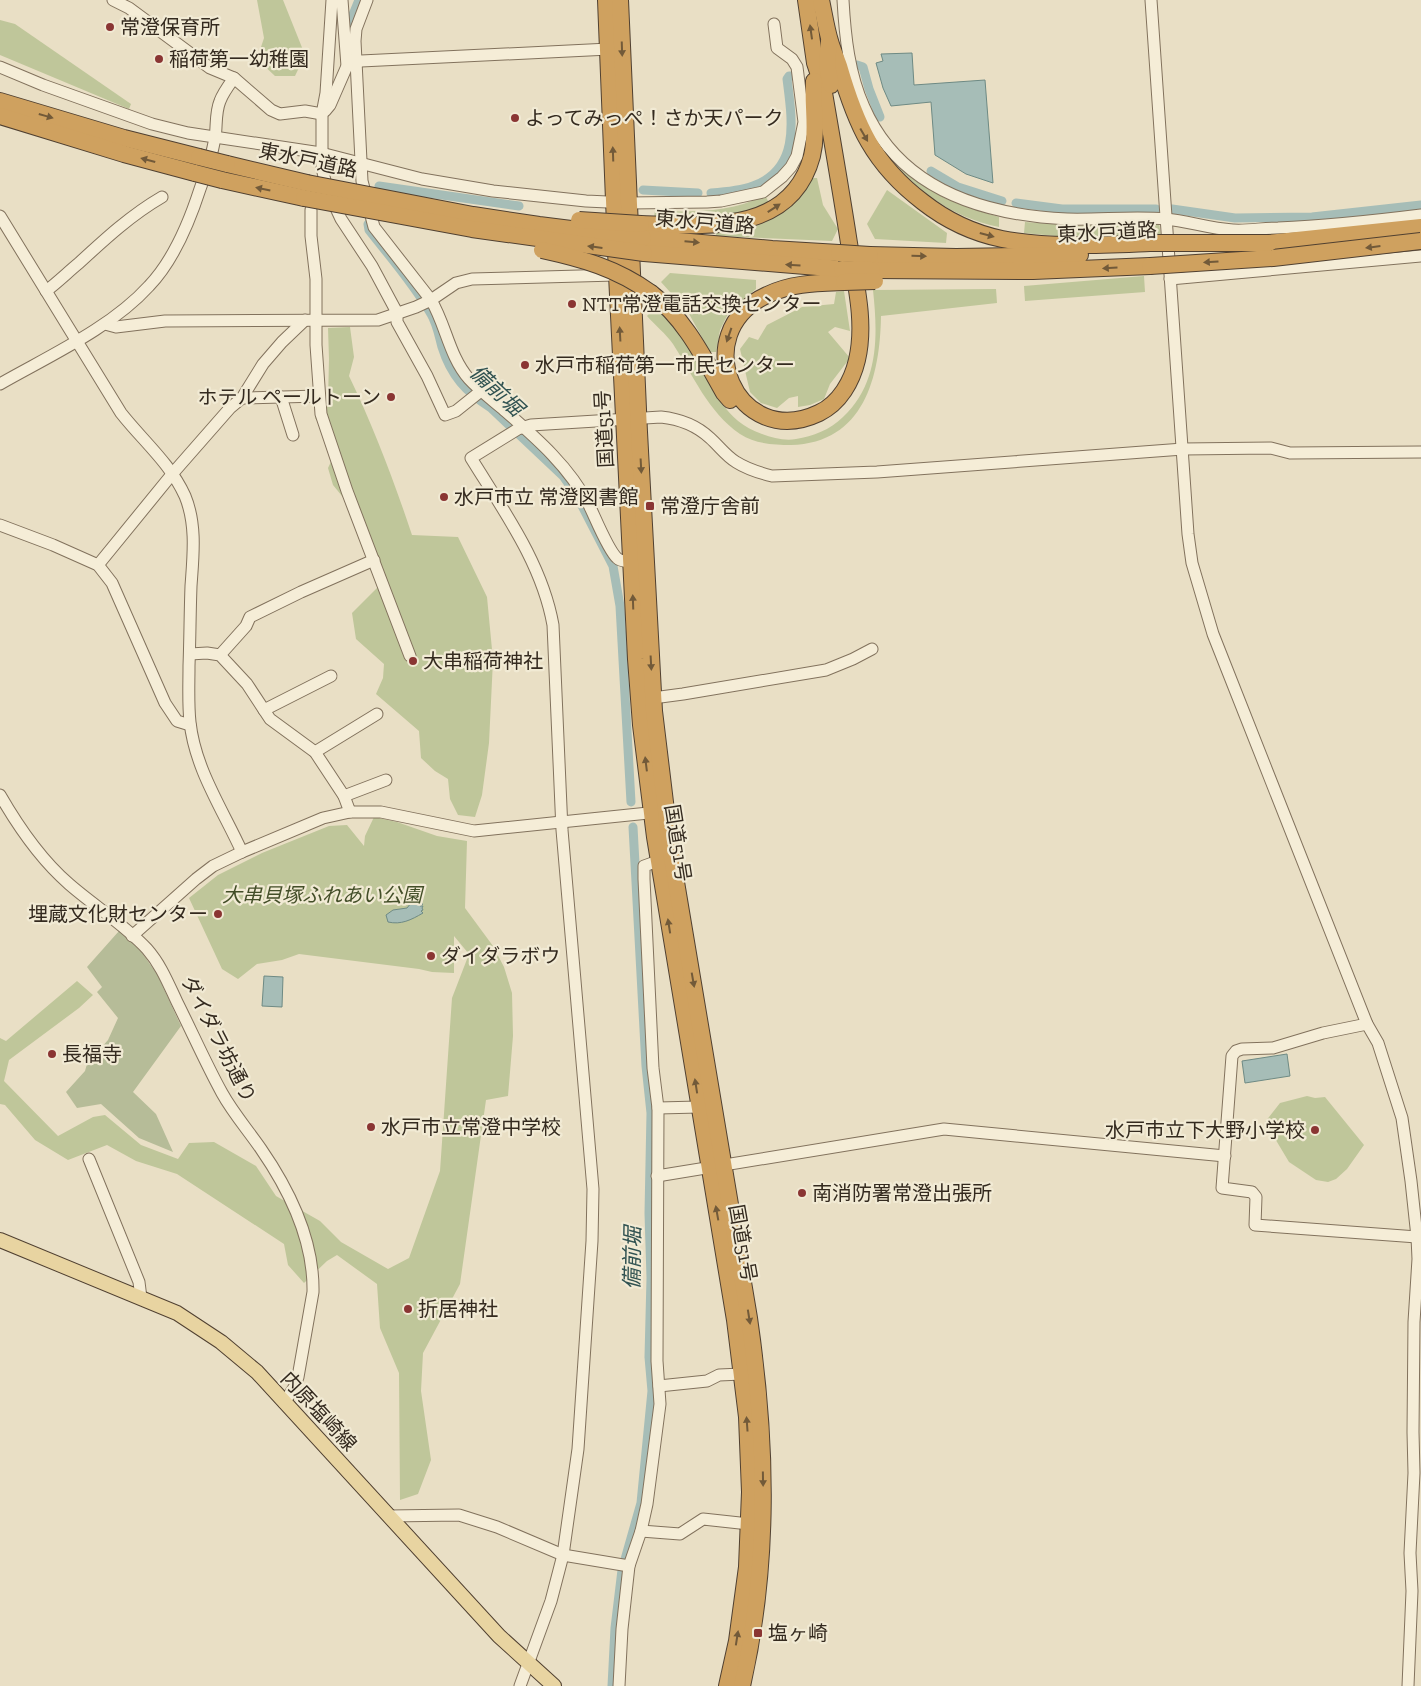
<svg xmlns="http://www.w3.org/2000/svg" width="1421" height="1686" viewBox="0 0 1421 1686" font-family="'Zilla Slab','Noto Sans JP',serif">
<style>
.green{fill:#bfc69a}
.cemetery{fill:#b6bc98}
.water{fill:#a6bdb7;stroke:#6e8a84}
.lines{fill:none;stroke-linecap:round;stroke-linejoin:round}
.canal{stroke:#a6bdb7;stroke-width:9}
.minor-casing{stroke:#82725d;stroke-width:13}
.major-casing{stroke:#504031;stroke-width:16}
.highway-casing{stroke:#504031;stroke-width:18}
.minor{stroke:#f5edd7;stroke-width:11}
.major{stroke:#e8d4a1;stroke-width:14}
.highway{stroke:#cfa15f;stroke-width:16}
.highway-bridge-casing{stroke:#504031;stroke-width:18;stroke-linecap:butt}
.highway-bridge{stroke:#cfa15f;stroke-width:16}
.oneway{fill:#725a39}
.poi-dot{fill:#8a3533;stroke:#f1ead4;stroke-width:2}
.labels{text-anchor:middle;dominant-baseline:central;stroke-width:4.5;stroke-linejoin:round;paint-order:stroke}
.poi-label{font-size:20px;fill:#342a1f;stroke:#f1ead4;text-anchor:start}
.street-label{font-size:20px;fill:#342a1f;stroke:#f1ead4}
.park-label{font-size:20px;font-style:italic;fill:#434e28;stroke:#f1ead4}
.water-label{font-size:21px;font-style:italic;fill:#305251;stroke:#f1ead4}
</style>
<rect width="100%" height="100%" fill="#e9dfc5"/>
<g class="green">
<polygon points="257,0 283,0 305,55 295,76 275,76 257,59 264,38"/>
<polygon points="0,20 15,24 131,104 129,109 0,55"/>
<path d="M887 151C901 165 916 181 934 192 953 204 977 210 999 217V227C950 217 916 190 885 152Z"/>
<polygon points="812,178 817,178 823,205 838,229 832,241 716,236 716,232 756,226 783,211"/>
<polygon points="887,190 947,233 946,243 875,239 867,224"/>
<path d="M765 195 769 203C734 221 692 217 654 217L655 211C693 212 731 213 765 195Z"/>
<polygon points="1025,222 1078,226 1159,223 1161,236 1077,238 1024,233"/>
<polygon points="670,273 756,280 756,289 729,312 720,330 716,352 710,352 688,312 661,282"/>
<polygon points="1144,276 1145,292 1025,301 1024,286"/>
<path d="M996 289 997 303 881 316C880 377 864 443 791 445 774 445 755 444 740 434 708 412 693 375 673 344 666 334 655 325 647 316L656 306C672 319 685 338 695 356 714 389 724 421 762 434 773 438 785 441 796 439 813 436 830 430 843 417 879 383 878 336 873 290Z"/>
<polygon points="844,291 850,331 835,327 828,332 850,358 830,384 824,399 810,405 798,407 798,396 789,398 777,408 761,403 750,392 740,349 749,337 758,340 767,325 802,307 834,304 836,292"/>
<path d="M350 327 354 357 349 376C374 428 394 481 412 535L458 537 487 597 493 660 489 743 482 795 475 817 458 815 450 799 448 779 435 771 421 758 419 731 376 694 383 678 384 664 356 639 352 613 386 579 364 523 333 485 328 468 338 447 315 418 328 401 329 359 328 328Z"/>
<polygon points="374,817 397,822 437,836 467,841 465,908 493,946 504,967 512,993 513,1036 508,1096 486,1100 460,1284 423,1353 421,1391 431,1460 418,1494 400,1500 399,1373 380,1328 377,1284 337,1255 327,1261 304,1283 288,1265 284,1244 177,1174 136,1161 107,1145 68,1160 35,1140 5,1105 0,1104 0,1038 6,1041 77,981 93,995 79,1008 9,1060 4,1081 58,1136 93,1117 105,1115 141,1145 178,1159 189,1143 214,1142 256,1166 276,1196 320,1221 341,1242 388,1269 409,1258 440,1171 452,998 469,954 454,936 454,973 432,972 419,969 299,954 282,960 257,964 238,979 222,969 189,898 218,875 262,853 329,826 347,825 364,846 365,836"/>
<polygon points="1307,1096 1315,1098 1325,1097 1364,1145 1347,1169 1336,1179 1328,1182 1316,1180 1289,1162 1265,1122 1280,1103"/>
</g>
<polygon class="cemetery" points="119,931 140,950 157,974 181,1026 133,1092 156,1114 173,1152 139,1138 101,1104 77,1108 66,1092 85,1071 87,1064 108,1040 118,1018 97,992 102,987 87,967"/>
<g class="water">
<polygon points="912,53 914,85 985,80 993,183 966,174 935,155 931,102 891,106 883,88 876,63 883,61 881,54"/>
<path d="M421 897 422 900 419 903 423 904 420 906H423L422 908 423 910 421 911 423 913C411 920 401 925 388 922L386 915 393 910 407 908 411 903Z"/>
<polygon points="264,976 283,977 282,1007 262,1006"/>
<polygon points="1287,1054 1290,1076 1245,1083 1242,1061"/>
</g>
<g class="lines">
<g class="canal">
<polyline points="348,35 350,22 359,0"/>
<polyline points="857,65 863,67 869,89 880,117"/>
<polyline points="931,171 958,187 1002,201"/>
<polyline points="379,186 519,206"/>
<polyline points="643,190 698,193"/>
<path d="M711 193C726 192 740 191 753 186 801 169 792 119 787 79L789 76H792"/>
<polyline points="1016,203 1062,209 1156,209"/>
<polyline points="1172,209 1235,218 1312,217 1421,205"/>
<path d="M368 224 369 230C390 257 414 284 431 314 437 324 439 336 442 347 451 376 466 392 491 408L563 476 577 496 613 566 620 606 631 802"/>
<polyline points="612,1686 615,1628 622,1570 641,1503 652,1391 649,1357 651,1278 649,1213 651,1113 646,1066 633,827"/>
</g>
<g class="minor-casing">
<g id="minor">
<polyline points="113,0 129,8 210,68 234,78 271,110 280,114 305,111 322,114"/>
<polyline points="332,0 326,93 322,114 322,168 327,189 341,219 372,266 394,307 397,313 397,322 427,376 445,415 456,411 481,391"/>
<path d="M367 0 356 29 355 41 362 181 374 227 431 300C446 325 449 356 469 379 479 390 491 399 503 409 535 437 569 466 589 505 595 517 608 550 617 558 621 562 627 561 632 562"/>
<path d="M843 0C845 36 849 74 864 107 900 190 984 215 1067 219 1100 220 1134 216 1166 219 1188 221 1210 229 1233 230 1248 231 1263 228 1278 228 1326 226 1373 221 1421 215"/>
<polyline points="1151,0 1188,534 1192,563 1213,634 1367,1024 1378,1043 1402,1118 1411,1181 1417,1237 1418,1259 1414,1322 1413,1432 1414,1473 1410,1553 1412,1591 1408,1686"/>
<polyline points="347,66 361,61 609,49"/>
<polyline points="0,67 43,85 152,124 188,133 321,153 422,179 493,191 586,201 629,203 707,202 721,201 763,192 782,177 791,167 797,156 804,122 797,67 792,59 777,48 774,24"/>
<polyline points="325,111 330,105 347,66 342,0"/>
<polyline points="311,210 311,236 316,279 316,345 321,414 347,491 410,656"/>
<path d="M0 216 121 413C143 441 170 463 185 496 197 525 193 557 191 586 190 613 190 639 189 666 189 685 188 704 190 722 195 769 223 810 242 852"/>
<polyline points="1170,279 1421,256"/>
<path d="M46 291C58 282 68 272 79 263 105 239 131 215 162 197"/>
<polyline points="105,324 116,327 165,321 378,320 416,307 431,300 456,283 472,279 615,275"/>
<path d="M0 384C49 356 111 328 149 286 174 260 189 223 200 189 206 173 212 155 215 138 217 126 215 113 220 101 223 93 229 85 234 78"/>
<polyline points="281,397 293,435"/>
<polyline points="242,398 319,396"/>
<polyline points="0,525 53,545 98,565 112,583 165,703 177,721 190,725"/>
<polyline points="98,565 173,473 230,408 242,398 263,364 282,342 305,320"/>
<polyline points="190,654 207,653 220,655 247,684 270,719 315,752 344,796 350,812"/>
<polyline points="220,655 246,626 250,617 301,592 374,560"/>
<polyline points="653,698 683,694 826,670 853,659 872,649"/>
<polyline points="264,710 331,676"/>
<polyline points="315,752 377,714"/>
<path d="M0 795C19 828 40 859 69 884 93 905 126 926 147 949 161 965 168 983 177 1002 192 1032 206 1064 222 1093 233 1113 248 1130 261 1149 290 1191 314 1240 313 1292L298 1377 295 1386 284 1403"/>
<polyline points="344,796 386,780"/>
<polyline points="132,936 196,879 213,866 242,852 323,818 350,812 381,812 474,831 658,812"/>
<polyline points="1367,1024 1323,1033 1273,1048 1242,1049 1236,1051 1232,1056 1222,1188 1252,1192 1256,1197 1255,1225 1417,1237"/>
<polyline points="658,1108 699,1107"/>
<polyline points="89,1159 139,1282 141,1298"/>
<polyline points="657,1176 944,1129 1225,1156"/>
<polyline points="659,1386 707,1381 719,1375 742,1374"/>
<polyline points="389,1516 459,1515 497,1527 563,1555 629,1566"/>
<polyline points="641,1531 680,1534 703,1519 749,1524"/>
<path d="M520 1686 551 1601 563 1555 578 1449 592 1241 593 1189 562 830 553 625C542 563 503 510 471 458L518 429 531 425 661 417C680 419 696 425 710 438 719 446 726 456 736 462 747 469 760 473 772 476L877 472 1183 449 1271 448 1290 453 1421 452"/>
<polyline points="619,1686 622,1629 629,1566 641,1531 647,1504 660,1404 657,1361 658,1108 653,1068 644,879 644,866 658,861"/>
</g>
</g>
<g class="major-casing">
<polyline id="major" points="0,1240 177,1313 221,1342 257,1372 499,1636 554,1686"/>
</g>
<g class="highway-casing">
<g id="highway">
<polyline points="606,0 617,275 636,659 641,725 655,837 735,1320 747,1417 750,1492 747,1567 737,1641 727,1686"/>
<path d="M620 0 639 432 654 711 671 852 749 1318C767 1442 770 1563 742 1686"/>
<path d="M806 0 815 63 823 87C832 139 841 191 849 243 855 281 866 322 857 360 852 381 840 403 819 413 737 452 685 333 767 295 791 283 818 283 844 282"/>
<path d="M821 0C824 14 826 28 830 41 832 49 836 57 839 66 856 125 873 164 923 202 946 220 973 233 1002 239 1050 248 1100 245 1150 243"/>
<polyline points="829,41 827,65 831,85"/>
<polyline points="0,101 124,138 199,157"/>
<polyline points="0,116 124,154 195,173"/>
<polyline points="227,164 307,183"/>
<polyline points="222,180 304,198"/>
<path d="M641 224C704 226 791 235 812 156 818 131 812 106 814 81"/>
<polyline points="643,238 772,249 839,253"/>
<polyline points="1269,243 1421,227"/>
<polyline points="644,253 842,269"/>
<polyline points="870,255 956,257 1080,255"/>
<polyline points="872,270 1033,271 1150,266"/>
<path d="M651 293C685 319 703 356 724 393L730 400"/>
</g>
</g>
<use href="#minor" class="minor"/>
<use href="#major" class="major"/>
<use href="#highway" class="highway"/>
<g class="highway-bridge-casing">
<g id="highway-bridge">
<polyline points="199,157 227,164"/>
<polyline points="195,173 222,180"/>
<polyline points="307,183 473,215 539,225 643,238"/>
<polyline points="304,198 472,229 644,253"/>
<polyline points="579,220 641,224"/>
<polyline points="1150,243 1269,243"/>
<path d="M542 250C583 259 616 268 651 293"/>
<polyline points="839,253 870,255"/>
<polyline points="1150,266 1273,258 1421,241"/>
<polyline points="842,269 872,270"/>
<polyline points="844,282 875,281"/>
</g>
</g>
<use href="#highway-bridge" class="highway-bridge"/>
</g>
<defs><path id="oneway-solid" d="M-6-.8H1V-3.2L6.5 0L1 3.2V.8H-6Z" transform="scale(1.25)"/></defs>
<g class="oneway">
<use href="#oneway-solid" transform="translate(811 32) rotate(-98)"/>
<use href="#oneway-solid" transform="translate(622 49) rotate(88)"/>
<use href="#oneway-solid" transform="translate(46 116) rotate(16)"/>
<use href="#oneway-solid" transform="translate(864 135) rotate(60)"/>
<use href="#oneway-solid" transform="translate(613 154) rotate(-92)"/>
<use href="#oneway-solid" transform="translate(148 160) rotate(-165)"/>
<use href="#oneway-solid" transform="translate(263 189) rotate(-168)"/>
<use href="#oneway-solid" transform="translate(774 208) rotate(-33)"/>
<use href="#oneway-solid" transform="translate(987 235) rotate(15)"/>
<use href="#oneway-solid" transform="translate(692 242) rotate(5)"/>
<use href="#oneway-solid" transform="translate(595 247) rotate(-173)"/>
<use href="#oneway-solid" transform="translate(1373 247) rotate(173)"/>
<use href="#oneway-solid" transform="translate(919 256) rotate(1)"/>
<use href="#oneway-solid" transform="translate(1211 262) rotate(176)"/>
<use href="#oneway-solid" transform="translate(793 265) rotate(-176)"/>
<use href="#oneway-solid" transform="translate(1110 268) rotate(177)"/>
<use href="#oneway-solid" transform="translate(620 334) rotate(-93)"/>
<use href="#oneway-solid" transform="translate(729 335) rotate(109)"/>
<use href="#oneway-solid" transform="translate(641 466) rotate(87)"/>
<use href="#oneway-solid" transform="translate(633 602) rotate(-92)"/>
<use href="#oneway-solid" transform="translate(651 663) rotate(87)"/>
<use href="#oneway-solid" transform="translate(646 764) rotate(-97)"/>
<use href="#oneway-solid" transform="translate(669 926) rotate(-99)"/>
<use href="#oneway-solid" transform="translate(693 980) rotate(80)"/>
<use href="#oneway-solid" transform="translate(696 1086) rotate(-99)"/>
<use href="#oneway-solid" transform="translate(717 1213) rotate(-100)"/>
<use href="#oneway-solid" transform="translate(749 1317) rotate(81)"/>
<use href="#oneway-solid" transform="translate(747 1424) rotate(-94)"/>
<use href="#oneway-solid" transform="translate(763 1479) rotate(89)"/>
<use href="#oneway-solid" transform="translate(737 1638) rotate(-81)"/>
</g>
<g class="poi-dot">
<circle cx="110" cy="27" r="5"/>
<circle cx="159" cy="59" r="5"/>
<circle cx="515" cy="118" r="5"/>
<circle cx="572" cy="304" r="5"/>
<circle cx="525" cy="365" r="5"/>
<circle cx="391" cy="397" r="5"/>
<circle cx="444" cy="497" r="5"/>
<rect x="645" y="501" width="10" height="10" rx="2.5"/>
<circle cx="413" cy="661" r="5"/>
<circle cx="218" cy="914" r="5"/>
<circle cx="431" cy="956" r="5"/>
<circle cx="52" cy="1054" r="5"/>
<circle cx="371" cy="1127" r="5"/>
<circle cx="1315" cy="1130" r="5"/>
<circle cx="802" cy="1193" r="5"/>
<circle cx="408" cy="1309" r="5"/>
<rect x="753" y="1628" width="10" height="10" rx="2.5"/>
</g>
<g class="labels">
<g class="poi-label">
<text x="120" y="27">常澄保育所</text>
<text x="169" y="59">稲荷第一幼稚園</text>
<text x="525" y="118">よってみっぺ！さか天パーク</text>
<text x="582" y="304">NTT常澄電話交換センター</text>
<text x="535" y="365">水戸市稲荷第一市民センター</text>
<text x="381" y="397" text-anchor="end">ホテル ペールトーン</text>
<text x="454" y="497">水戸市立 常澄図書館</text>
<text x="660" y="506">常澄庁舎前</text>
<text x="423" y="661">大串稲荷神社</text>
<text x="208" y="914" text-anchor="end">埋蔵文化財センター</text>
<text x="441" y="956">ダイダラボウ</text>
<text x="62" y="1054">長福寺</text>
<text x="381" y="1127">水戸市立常澄中学校</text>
<text x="1305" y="1130" text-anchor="end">水戸市立下大野小学校</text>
<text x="812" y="1193">南消防署常澄出張所</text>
<text x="418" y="1309">折居神社</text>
<text x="768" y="1633">塩ヶ崎</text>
</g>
<g class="street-label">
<text transform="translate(308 160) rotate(12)">東水戸道路</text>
<text transform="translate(705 222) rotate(5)">東水戸道路</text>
<text transform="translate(1107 232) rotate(-3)">東水戸道路</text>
<text transform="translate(604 429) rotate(-93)">国道51号</text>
<text transform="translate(678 843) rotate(81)">国道51号</text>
<text transform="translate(219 1039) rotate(63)">ダイダラ坊通り</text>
<text transform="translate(743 1243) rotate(80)">国道51号</text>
<text transform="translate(319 1411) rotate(47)">内原塩崎線</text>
</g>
<g class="park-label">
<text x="322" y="895">大串貝塚ふれあい公園</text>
</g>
<g class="water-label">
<text transform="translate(497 390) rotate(43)">備前堀</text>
<text transform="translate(632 1258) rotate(-89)">備前堀</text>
</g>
</g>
</svg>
